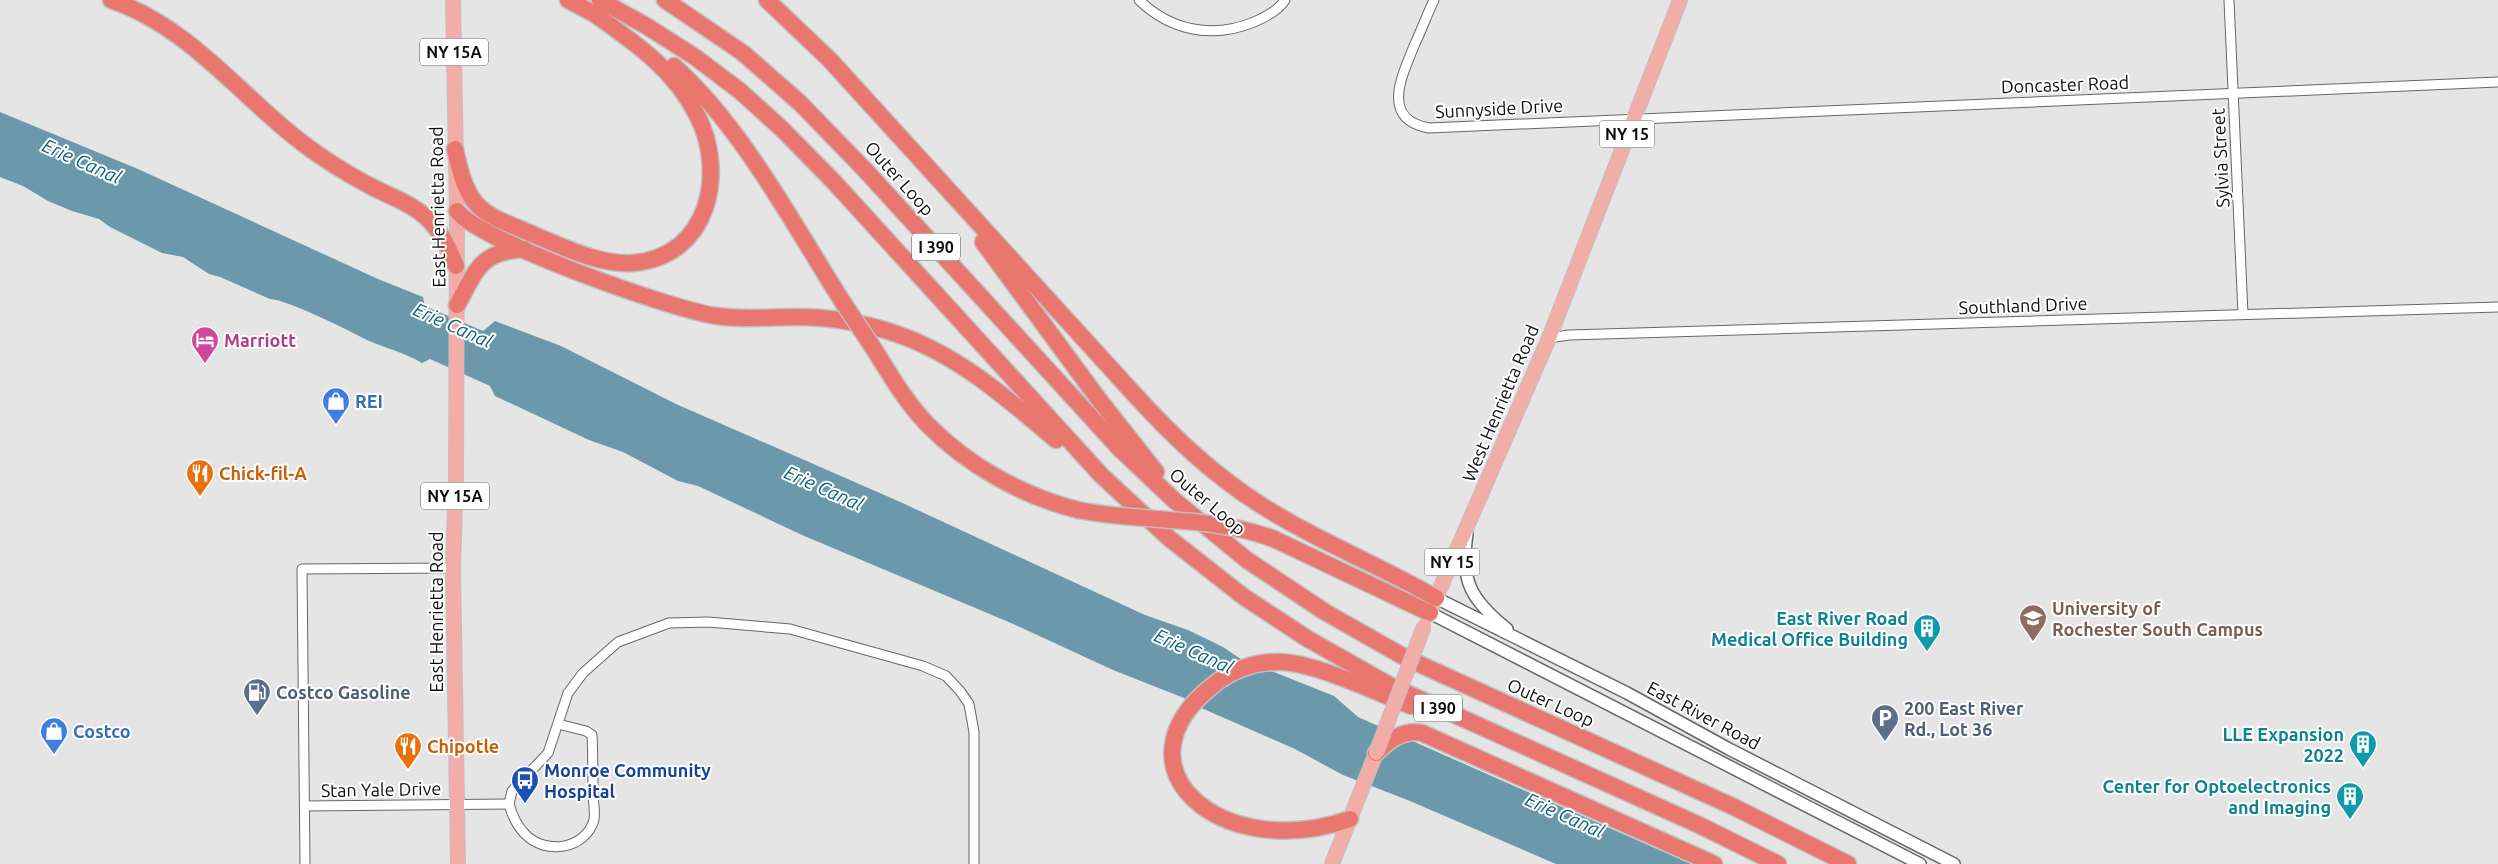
<svg xmlns="http://www.w3.org/2000/svg" width="2498" height="864" viewBox="0 0 2498 864" font-family="Ubuntu,sans-serif">
<style>
.water{fill:#6c98ab}
.lines{fill:none;stroke-linecap:round;stroke-linejoin:round}
.minor-casing{stroke:#676769;stroke-width:11}
.tertiary-casing{stroke:#676769;stroke-width:14}
.primary-casing{stroke:#c0c0c0;stroke-width:16}
.motorway-casing{stroke:#c0c0c0;stroke-width:19}
.minor{stroke:#fff;stroke-width:9}
.tertiary{stroke:#fff;stroke-width:11}
.primary{stroke:#f2ada9;stroke-width:14}
.motorway{stroke:#e97770;stroke-width:16}
.primary-bridge-casing{stroke:#c0c0c0;stroke-width:16;stroke-linecap:butt}
.motorway-bridge-casing{stroke:#c0c0c0;stroke-width:19;stroke-linecap:butt}
.primary-bridge{stroke:#f2ada9;stroke-width:14}
.motorway-bridge{stroke:#e97770;stroke-width:16}
.labels{text-anchor:middle;dominant-baseline:central;stroke-width:4;stroke-linejoin:round;paint-order:stroke}
.shield{fill:#fff;stroke:#565656;stroke-width:1}
.shield-label{font-size:16px;font-weight:bold;fill:#0d0d0d}
.street-label{font-size:18px;fill:#0d0d0d;stroke:#fff}
.hotel-label{font-size:18px;font-weight:bold;fill:#b23c85;stroke:#fff;text-anchor:start}
.shop-label{font-size:18px;font-weight:bold;fill:#366cbe;stroke:#fff;text-anchor:start}
.food-label{font-size:18px;font-weight:bold;fill:#c56008;stroke:#fff;text-anchor:start}
.education-label{font-size:18px;font-weight:bold;fill:#785e54;stroke:#fff;text-anchor:start}
.culture-label{font-size:18px;font-weight:bold;fill:#0d838f;stroke:#fff;text-anchor:end}
.service-label{font-size:18px;font-weight:bold;fill:#4e5e75;stroke:#fff;text-anchor:start}
.transit-label{font-size:18px;font-weight:bold;fill:#164399;stroke:#fff;text-anchor:start}
.water-label{font-size:19px;font-style:italic;fill:#06607a;stroke:#fff}
</style>
<rect width="100%" height="100%" fill="#e5e5e6"/>
<path class="water" d="M0 112 138 169 378 279 423 297 425 306 483 331 495 321 561 346 676 404 898 501 1145 615 1188 630 1223 647 1254 668 1274 672 1334 696 1358 717 1691 864H1556L1410 801 1343 775 1295 749 1197 706 1184 698 1113 670 1011 623 802 535 698 486 678 481 623 452 589 440 495 396 490 386 430 359 422 363C404 352 384 348 365 339 346 329 288 300 270 299L220 277 209 274 183 257 162 253 110 227 99 219 72 211 48 201 23 186 0 177Z"/>
<g class="lines">
<g class="minor-casing">
<g id="minor">
<path d="M1139 0C1171 31 1213 39 1254 22 1266 17 1278 11 1285 0"/>
<path d="M1434 0C1427 15 1421 31 1414 46 1402 76 1380 119 1429 128L2498 82"/>
<polyline points="2229,0 2243,314"/>
<polyline points="1549,338 1569,335 2498,307"/>
<polyline points="509,804 512,791 548,753 568,693 583,673 618,642 669,623 708,622 790,629 923,666 946,676 960,691 969,704 974,732 974,864"/>
<path d="M509 804C512 815 516 825 525 834 545 855 585 850 594 820 595 813 594 804 593 797 593 776 593 755 592 735L586 731 558 724"/>
<polyline points="305,806 509,804"/>
<polyline points="305,864 302,569 453,568"/>
</g>
</g>
<g class="tertiary-casing">
<g id="tertiary">
<path d="M1467 534C1460 581 1471 600 1507 629"/>
<polyline points="1436,598 1627,693 1729,749 1954,864"/>
<polyline points="1430,613 1920,864"/>
</g>
</g>
<g class="primary-casing">
<g id="primary">
<polyline points="453,0 457,211 456,475 453,568 458,864"/>
<polyline points="1432,607 1549,338 1680,0"/>
<polyline points="1332,864 1376,753"/>
</g>
</g>
<g class="motorway-casing">
<g id="motorway">
<path d="M111 0C196 29 247 106 319 155 338 168 358 180 378 190 395 198 413 205 427 218 441 231 449 248 456 266"/>
<polyline points="568,0 602,18"/>
<polyline points="600,0 648,27 695,57 740,91 782,129 834,182 1101,475 1170,539 1244,597 1308,639 1391,686 1699,825 1778,864"/>
<polyline points="665,0 743,53 800,103 866,171 1120,449 1175,501 1247,560 1325,612 1406,658 1734,807 1848,864"/>
<path d="M767 0 830 60 1135 395C1173 437 1213 475 1261 505 1317 541 1379 565 1436 598"/>
<path d="M674 66C743 128 794 226 844 304"/>
<path d="M455 149C469 215 482 212 539 237 568 249 601 265 633 263 709 257 727 173 697 115 674 69 634 42 593 13"/>
<path d="M457 211C479 241 675 311 717 316 744 320 770 317 796 317 830 317 865 323 897 334 958 355 1008 399 1056 440"/>
<polyline points="983,242 1100,401 1156,472"/>
<path d="M457 305C477 270 479 252 524 249"/>
<path d="M874 349C890 375 906 402 927 424 967 465 1022 496 1078 510"/>
<polyline points="1274,539 1430,613"/>
<path d="M1376 753C1388 741 1403 729 1422 733L1714 864"/>
<path d="M1350 819C1222 864 1110 768 1212 686 1232 670 1256 661 1282 662 1318 664 1375 692 1411 706"/>
</g>
</g>
<use href="#minor" class="minor"/>
<use href="#tertiary" class="tertiary"/>
<use href="#primary" class="primary"/>
<use href="#motorway" class="motorway"/>
<g class="primary-bridge-casing">
<polyline id="primary-bridge" points="1376,753 1424,626"/>
</g>
<g class="motorway-bridge-casing">
<g id="motorway-bridge">
<polyline points="844,304 874,349"/>
<path d="M1078 510C1143 523 1211 515 1274 539"/>
</g>
</g>
<use href="#primary-bridge" class="primary-bridge"/>
<use href="#motorway-bridge" class="motorway-bridge"/>
</g>
<defs>
<g id="hotel-pin" transform="scale(1.4375)"><path d="M0 17L-7.5 6A9.5 9.5 0 1 1 7.5 6Z" fill="#d1479c" stroke="#fff"/><path d="M-6-4.5h1.5V1H6V5H4.5V3h-9V5H-6ZM-4 0a1.8 1.8 0 1 1 3.6 0ZM.5 0V-2.5h3Q6-2.5 6 0Z" fill="#fff"/></g>
<g id="shop-pin" transform="scale(1.4375)"><path d="M0 17L-7.5 6A9.5 9.5 0 1 1 7.5 6Z" fill="#3f7fe0" stroke="#fff"/><path d="M-5-2.5h2.3a2.7 3.5 0 0 1 5.4 0H5L5.5 6h-11ZM-1.5-2.5h3a1.5 2.3 0 0 0-3 0Z" fill="#fff"/></g>
<g id="restaurant-pin" transform="scale(1.4375)"><path d="M0 17L-7.5 6A9.5 9.5 0 1 1 7.5 6Z" fill="#e8710a" stroke="#fff"/><path d="M-5-6h1v4h1v-4h1v4h1v-4h1v5L-1.5 .5V6h-2V.5L-5-1ZM5-6V6H3V1.5H1.5Q1.5-4 5-6Z" fill="#fff"/></g>
<g id="university-pin" transform="scale(1.4375)"><path d="M0 17L-7.5 6A9.5 9.5 0 1 1 7.5 6Z" fill="#8d6e63" stroke="#fff"/><path d="M0-5L7-2L0 1L-7-2ZM-4 1L0 2.5L4 1V4Q0 6-4 4Z" fill="#fff"/></g>
<g id="building-pin" transform="scale(1.4375)"><path d="M0 17L-7.5 6A9.5 9.5 0 1 1 7.5 6Z" fill="#0f9aa8" stroke="#fff"/><path d="M-4-6H4V6H1V3H-1V6H-4ZM-2.5-4.3h1.7v1.8h-1.7ZM.8-4.3h1.7v1.8H.8ZM-2.5-1h1.7V.8h-1.7ZM.8-1h1.7V.8H.8Z" fill="#fff"/></g>
<g id="fuel-pin" transform="scale(1.4375)"><path d="M0 17L-7.5 6A9.5 9.5 0 1 1 7.5 6Z" fill="#5c6f8a" stroke="#fff"/><path d="M-5.5-6h7V0h2V4h1.3V-2.5L3-4.5l.8-.8L6-3V5H2.5V1h-1V6h-7ZM-4.2-4.7v3.2H.2V-4.7Z" fill="#fff"/></g>
<g id="parking-pin" transform="scale(1.4375)"><path d="M0 17L-7.5 6A9.5 9.5 0 1 1 7.5 6Z" fill="#5c6f8a" stroke="#fff"/><path d="M-3.5-5.5H1a3.5 3.5 0 0 1 0 7H-1V5.5H-3.5ZM-1-3.4V-.6H.8a1.4 1.4 0 0 0 0-2.8Z" fill="#fff"/></g>
<g id="bus-pin" transform="scale(1.4375)"><path d="M0 17L-7.5 6A9.5 9.5 0 1 1 7.5 6Z" fill="#1a4fb4" stroke="#fff"/><path d="M-5-6H5V4H4V6H2V4H-2V6H-4V4H-5ZM-3.5-4V0h7V-4ZM-3.5 1.2v1.5H-2V1.2ZM2 1.2v1.5H3.5V1.2Z" fill="#fff"/></g>
</defs>
<g fill-rule="evenodd">
<use href="#hotel-pin" x="205" y="340"/>
<use href="#shop-pin" x="336" y="401"/>
<use href="#restaurant-pin" x="200" y="473"/>
<use href="#university-pin" x="2033" y="618"/>
<use href="#building-pin" x="1927" y="628"/>
<use href="#fuel-pin" x="257" y="692"/>
<use href="#parking-pin" x="1885" y="718"/>
<use href="#shop-pin" x="54" y="731"/>
<use href="#building-pin" x="2363" y="744"/>
<use href="#restaurant-pin" x="408" y="746"/>
<use href="#bus-pin" x="525" y="780"/>
<use href="#building-pin" x="2350" y="796"/>
</g>
<g class="labels">
<g class="shield">
<rect x="420" y="38.5" width="68" height="27" rx="4"/>
<rect x="1599.5" y="120.5" width="55" height="27" rx="4"/>
<rect x="912" y="233.5" width="48" height="27" rx="4"/>
<rect x="421" y="482.5" width="68" height="27" rx="4"/>
<rect x="1424.5" y="548.5" width="55" height="27" rx="4"/>
<rect x="1414" y="694.5" width="48" height="27" rx="4"/>
</g>
<g class="shield-label">
<text x="454" y="52">NY 15A</text>
<text x="1627" y="134">NY 15</text>
<text x="936" y="247">I 390</text>
<text x="455" y="496">NY 15A</text>
<text x="1452" y="562">NY 15</text>
<text x="1438" y="708">I 390</text>
</g>
<g class="street-label">
<text transform="translate(2065 84) rotate(-2)">Doncaster Road</text>
<text transform="translate(1499 108) rotate(-3)">Sunnyside Drive</text>
<text transform="translate(2220 158) rotate(-93)">Sylvia Street</text>
<text transform="translate(900 178) rotate(48)">Outer Loop</text>
<text transform="translate(437 207) rotate(-91)">East Henrietta Road</text>
<text transform="translate(2023 305) rotate(-2)">Southland Drive</text>
<text transform="translate(1500 403) rotate(-67)">West Henrietta Road</text>
<text transform="translate(1208 501) rotate(40)">Outer Loop</text>
<text transform="translate(436 612) rotate(-90)">East Henrietta Road</text>
<text transform="translate(1551 702) rotate(24)">Outer Loop</text>
<text transform="translate(1704 715) rotate(28)">East River Road</text>
<text transform="translate(381 789) rotate(-1)">Stan Yale Drive</text>
</g>
<g class="hotel-label">
<text x="224" y="340">Marriott</text>
</g>
<g class="shop-label">
<text x="355" y="401">REI</text>
<text x="73" y="731">Costco</text>
</g>
<g class="food-label">
<text x="219" y="473">Chick-fil-A</text>
<text x="427" y="746">Chipotle</text>
</g>
<g class="education-label">
<text x="2052" y="608">University of<tspan x="2052" dy="21">Rochester South Campus</tspan></text>
</g>
<g class="culture-label">
<text x="1908" y="618">East River Road<tspan x="1908" dy="21">Medical Office Building</tspan></text>
<text x="2344" y="734">LLE Expansion<tspan x="2344" dy="21">2022</tspan></text>
<text x="2331" y="786">Center for Optoelectronics<tspan x="2331" dy="21">and Imaging</tspan></text>
</g>
<g class="service-label">
<text x="276" y="692">Costco Gasoline</text>
<text x="1904" y="708">200 East River<tspan x="1904" dy="21">Rd., Lot 36</tspan></text>
</g>
<g class="transit-label">
<text x="544" y="770">Monroe Community<tspan x="544" dy="21">Hospital</tspan></text>
</g>
<g class="water-label">
<text transform="translate(82 161) rotate(24)">Erie Canal</text>
<text transform="translate(453 325) rotate(24)">Erie Canal</text>
<text transform="translate(824 488) rotate(24)">Erie Canal</text>
<text transform="translate(1194 651) rotate(24)">Erie Canal</text>
<text transform="translate(1565 815) rotate(24)">Erie Canal</text>
</g>
</g>
</svg>
